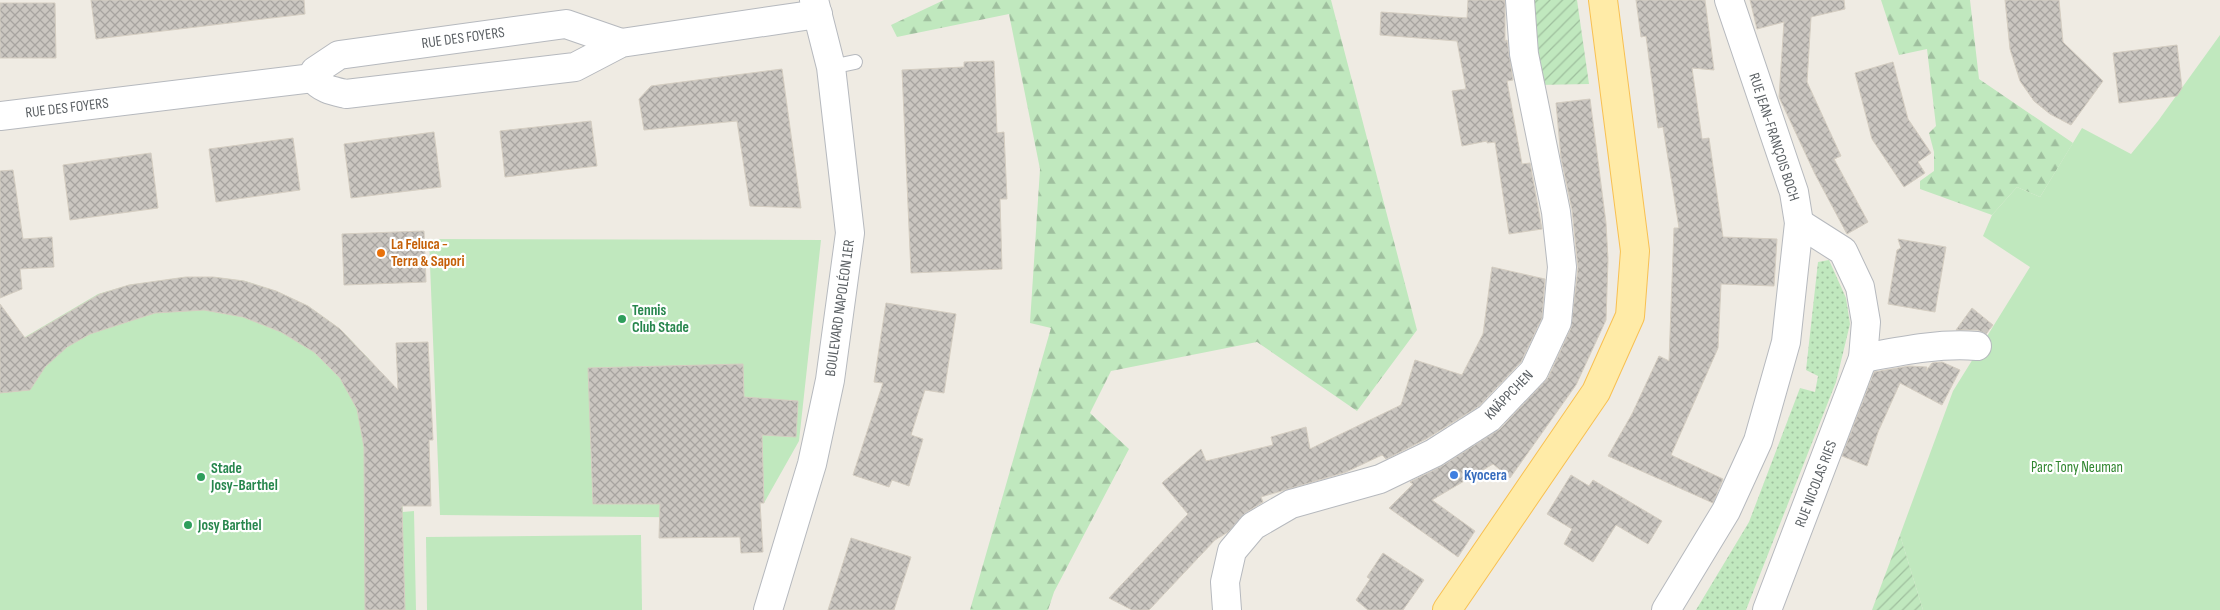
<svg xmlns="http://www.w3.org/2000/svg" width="2220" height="610" viewBox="0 0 2220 610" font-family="'Sofia Sans Condensed',sans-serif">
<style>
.grass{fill:url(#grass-dots)}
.forest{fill:url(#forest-firs)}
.park{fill:#c0e8be}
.garden{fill:url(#garden-furrows)}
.building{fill:url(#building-cross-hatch);stroke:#d4cdc1}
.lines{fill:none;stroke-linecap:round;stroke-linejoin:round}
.service-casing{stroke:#b6b9be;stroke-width:16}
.minor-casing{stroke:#b6b9be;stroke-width:30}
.primary-casing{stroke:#f8c052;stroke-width:30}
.service{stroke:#fff;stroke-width:14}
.minor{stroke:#fff;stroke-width:28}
.primary{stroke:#ffeba7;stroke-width:28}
.food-dot{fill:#e8710a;stroke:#fff;stroke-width:2}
.leisure-dot{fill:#2e9e5b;stroke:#fff;stroke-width:2}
.shop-dot{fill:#3f7fe0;stroke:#fff;stroke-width:2}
.labels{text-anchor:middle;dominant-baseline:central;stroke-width:4.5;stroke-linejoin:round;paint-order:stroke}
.street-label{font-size:15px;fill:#5b6064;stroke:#fff}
.food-label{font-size:15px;font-weight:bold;fill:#c56008;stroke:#fff;text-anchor:start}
.leisure-label{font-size:15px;font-weight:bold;fill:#27864d;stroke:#fff;text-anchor:start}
.park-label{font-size:15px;fill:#318630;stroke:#fff}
.shop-label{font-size:15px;font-weight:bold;fill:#366cbe;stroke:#fff;text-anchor:start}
</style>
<defs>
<pattern id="grass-dots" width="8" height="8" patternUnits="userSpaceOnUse" patternTransform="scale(1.25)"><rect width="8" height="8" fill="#c0e8be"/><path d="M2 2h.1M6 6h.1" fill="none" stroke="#9fbf9e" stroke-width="1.8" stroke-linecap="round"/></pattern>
<pattern id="forest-firs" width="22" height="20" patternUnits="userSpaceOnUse" patternTransform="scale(1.25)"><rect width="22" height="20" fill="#c0e8be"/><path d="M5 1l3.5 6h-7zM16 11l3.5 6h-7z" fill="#9fbf9e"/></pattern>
<pattern id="garden-furrows" width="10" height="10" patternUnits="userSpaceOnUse" patternTransform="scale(1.25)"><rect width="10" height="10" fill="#c0e8be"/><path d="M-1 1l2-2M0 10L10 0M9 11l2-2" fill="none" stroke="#9fbf9e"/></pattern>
<pattern id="building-cross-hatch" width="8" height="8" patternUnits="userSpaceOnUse" patternTransform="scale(1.25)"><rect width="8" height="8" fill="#cac6c0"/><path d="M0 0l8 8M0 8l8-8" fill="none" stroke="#a7a4a0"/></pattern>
</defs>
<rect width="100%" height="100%" fill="#efebe3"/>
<polygon class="grass" points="1829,260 1846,298 1850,324 1836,382 1746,610 1696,610 1749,522 1800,388 1815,392 1818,376 1806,370 1818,262"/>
<g class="forest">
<polygon points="944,0 1331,0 1417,330 1357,411 1257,342 1111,371 1090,413 1129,449 1054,592 1048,610 970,610 1051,328 1030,323 1040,169 1009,14 897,37 891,25"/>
<polygon points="1881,0 1970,0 1979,79 2073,143 2040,197 2017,187 1992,215 1920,189 1920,181 1934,171 1934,152 1929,133 1936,126 1927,49 1899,55"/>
</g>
<g class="park">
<polygon points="2220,35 2220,610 1923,610 1900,535 1953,391 2030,267 1983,236 1992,215 2017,187 2040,197 2082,128 2131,154 2158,121"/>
<polygon points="429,239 821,240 799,441 764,503 747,503 748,518 440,515"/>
<polygon points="186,277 213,277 245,281 276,291 308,306 340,329 369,359 395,415 401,442 403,512 414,511 416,610 0,610 0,338 25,337 98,294 129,285"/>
<polygon points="641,535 642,610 427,610 426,537"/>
</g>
<g class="garden">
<polygon points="1530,0 1577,0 1589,84 1537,85"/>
<polygon points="1900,535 1923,610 1872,610"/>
</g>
<g class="building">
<polygon points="91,0 304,0 305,14 96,39"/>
<polygon points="1468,0 1505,0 1505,41 1507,40 1513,80 1507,81 1522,164 1530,163 1542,229 1509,234 1495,142 1487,143 1487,141 1462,146 1452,91 1466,89 1457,41 1380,35 1381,12 1467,18"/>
<polygon points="1636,0 1705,0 1714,70 1692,68 1702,139 1709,138 1723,237 1777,239 1774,286 1721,284 1718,348 1671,455 1723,479 1713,503 1608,456 1632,414 1659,356 1669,361 1674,228 1679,228 1663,127 1658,128 1646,36 1641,37"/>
<polygon points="1750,0 1844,0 1845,9 1811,17 1807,82 1841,156 1834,159 1868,222 1847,234 1815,174 1779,97 1784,22 1757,29"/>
<polygon points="2005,0 2059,0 2063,42 2103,81 2071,125 2050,114 2034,101 2020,81 2010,49"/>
<polygon points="0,3 55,3 56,58 0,58"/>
<polygon points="2177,45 2182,88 2177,96 2119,103 2113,53"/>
<polygon points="994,61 997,133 1004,132 1007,199 1000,199 1002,269 911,273 902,70 964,67 964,62"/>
<polygon points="1893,62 1908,119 1931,153 1918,162 1925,173 1904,187 1872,139 1855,73"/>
<polygon points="782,69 801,208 750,206 737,121 644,130 639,99 651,86"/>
<polygon points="1590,99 1606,223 1608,259 1606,320 1576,385 1510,478 1493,464 1432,500 1475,531 1458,557 1389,508 1413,484 1410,482 1442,466 1500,429 1548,378 1571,328 1578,268 1572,210 1561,158 1556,103"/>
<polygon points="591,121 597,166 505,177 500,131"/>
<polygon points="434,132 441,187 351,198 344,144"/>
<polygon points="293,138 300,190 216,202 209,149"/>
<polygon points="151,153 158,208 70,220 63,165"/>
<polygon points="13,170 23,239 52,237 54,267 20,269 22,289 0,298 0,171"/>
<polygon points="424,231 426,282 344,285 342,234"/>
<polygon points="1898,239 1946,247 1935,312 1888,304 1897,250 1901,248"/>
<polygon points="1492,267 1545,279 1542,318 1521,362 1479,406 1426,439 1386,459 1382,455 1346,472 1261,497 1263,502 1245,513 1228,532 1215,540 1149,610 1132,610 1109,598 1188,514 1162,483 1201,449 1206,461 1273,445 1271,437 1306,427 1310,449 1401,405 1415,360 1462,375 1483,334"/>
<polygon points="186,277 213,277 244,281 276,291 308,306 340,329 398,390 396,343 428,342 433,440 429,440 431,506 402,506 405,610 365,610 364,447 357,409 340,378 314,352 281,332 243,317 204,310 155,313 90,334 67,347 45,367 30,390 0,393 0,304 25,338 100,294 129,285"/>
<polygon points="886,303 956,314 944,393 925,390 911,435 923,439 909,486 892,480 889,487 853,475 883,383 874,382"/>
<polygon points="1972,308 1993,325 1986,334 1978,330 1956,330"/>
<polygon points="1942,362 1960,370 1942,405 1900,383 1878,432 1867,466 1842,456 1874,372 1909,366 1927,367 1926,371 1932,363"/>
<polygon points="743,364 744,397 798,401 796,437 762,435 764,503 760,503 763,552 741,553 740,537 659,538 660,504 593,504 588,368"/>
<polygon points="1571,475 1589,486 1593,480 1662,521 1648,544 1616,525 1593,562 1564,544 1572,529 1547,514"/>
<polygon points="851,538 911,557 894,610 828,610"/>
<polygon points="1383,553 1424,580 1403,610 1368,610 1356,600 1370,579 1367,577"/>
</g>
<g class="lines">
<g class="service-casing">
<polyline id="service" points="831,67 855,62"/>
</g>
<g class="minor-casing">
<g id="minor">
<path d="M313 78C321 89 333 91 346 94L575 67 621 43 818 14"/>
<polyline points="313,78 315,71 339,55 566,24 621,43"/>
<polyline points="0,116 313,78"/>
<path d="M1863 358C1901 351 1938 343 1977 346"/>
<polyline points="768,610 812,464 830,380 850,233 831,67 814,0"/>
<polyline points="1227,610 1225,582 1232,551 1253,526 1291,504 1380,479 1434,453 1489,418 1534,371 1557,322 1562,267 1556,212 1524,54 1520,0"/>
<polyline points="1666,610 1726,511 1758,441 1786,342 1799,223 1794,192 1729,0"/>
<polyline points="1767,610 1863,358 1866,322 1860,287 1843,251 1799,223"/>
</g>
</g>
<g class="primary-casing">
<polyline id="primary" points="1447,610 1596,392 1630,316 1635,251 1603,0"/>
</g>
<use href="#service" class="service"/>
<use href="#minor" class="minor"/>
<use href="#primary" class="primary"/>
</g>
<circle class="food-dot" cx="381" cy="253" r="5"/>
<g class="leisure-dot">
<circle cx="622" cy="319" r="5"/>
<circle cx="201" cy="477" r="5"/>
<circle cx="188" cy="525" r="5"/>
</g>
<circle class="shop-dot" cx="1454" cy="475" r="5"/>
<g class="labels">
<g class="street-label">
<text transform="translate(463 38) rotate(-8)">RUE DES FOYERS</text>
<text transform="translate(67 108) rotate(-7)">RUE DES FOYERS</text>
<text transform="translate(1774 137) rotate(72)">RUE JEAN-FRANÇOIS BOCH</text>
<text transform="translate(840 308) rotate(-82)">BOULEVARD NAPOLÉON 1ER</text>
<text transform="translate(1509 395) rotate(-46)">KNÄPPCHEN</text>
<text transform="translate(1816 484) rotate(-69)">RUE NICOLAS RIES</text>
</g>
<g class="food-label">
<text x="391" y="244">La Feluca -<tspan x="391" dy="17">Terra &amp; Sapori</tspan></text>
</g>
<g class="leisure-label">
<text x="632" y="310">Tennis<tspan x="632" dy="17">Club Stade</tspan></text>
<text x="211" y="468">Stade<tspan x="211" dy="17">Josy-Barthel</tspan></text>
<text x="198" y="525">Josy Barthel</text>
</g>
<g class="park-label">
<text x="2077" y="467">Parc Tony Neuman</text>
</g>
<g class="shop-label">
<text x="1464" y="475">Kyocera</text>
</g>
</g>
</svg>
